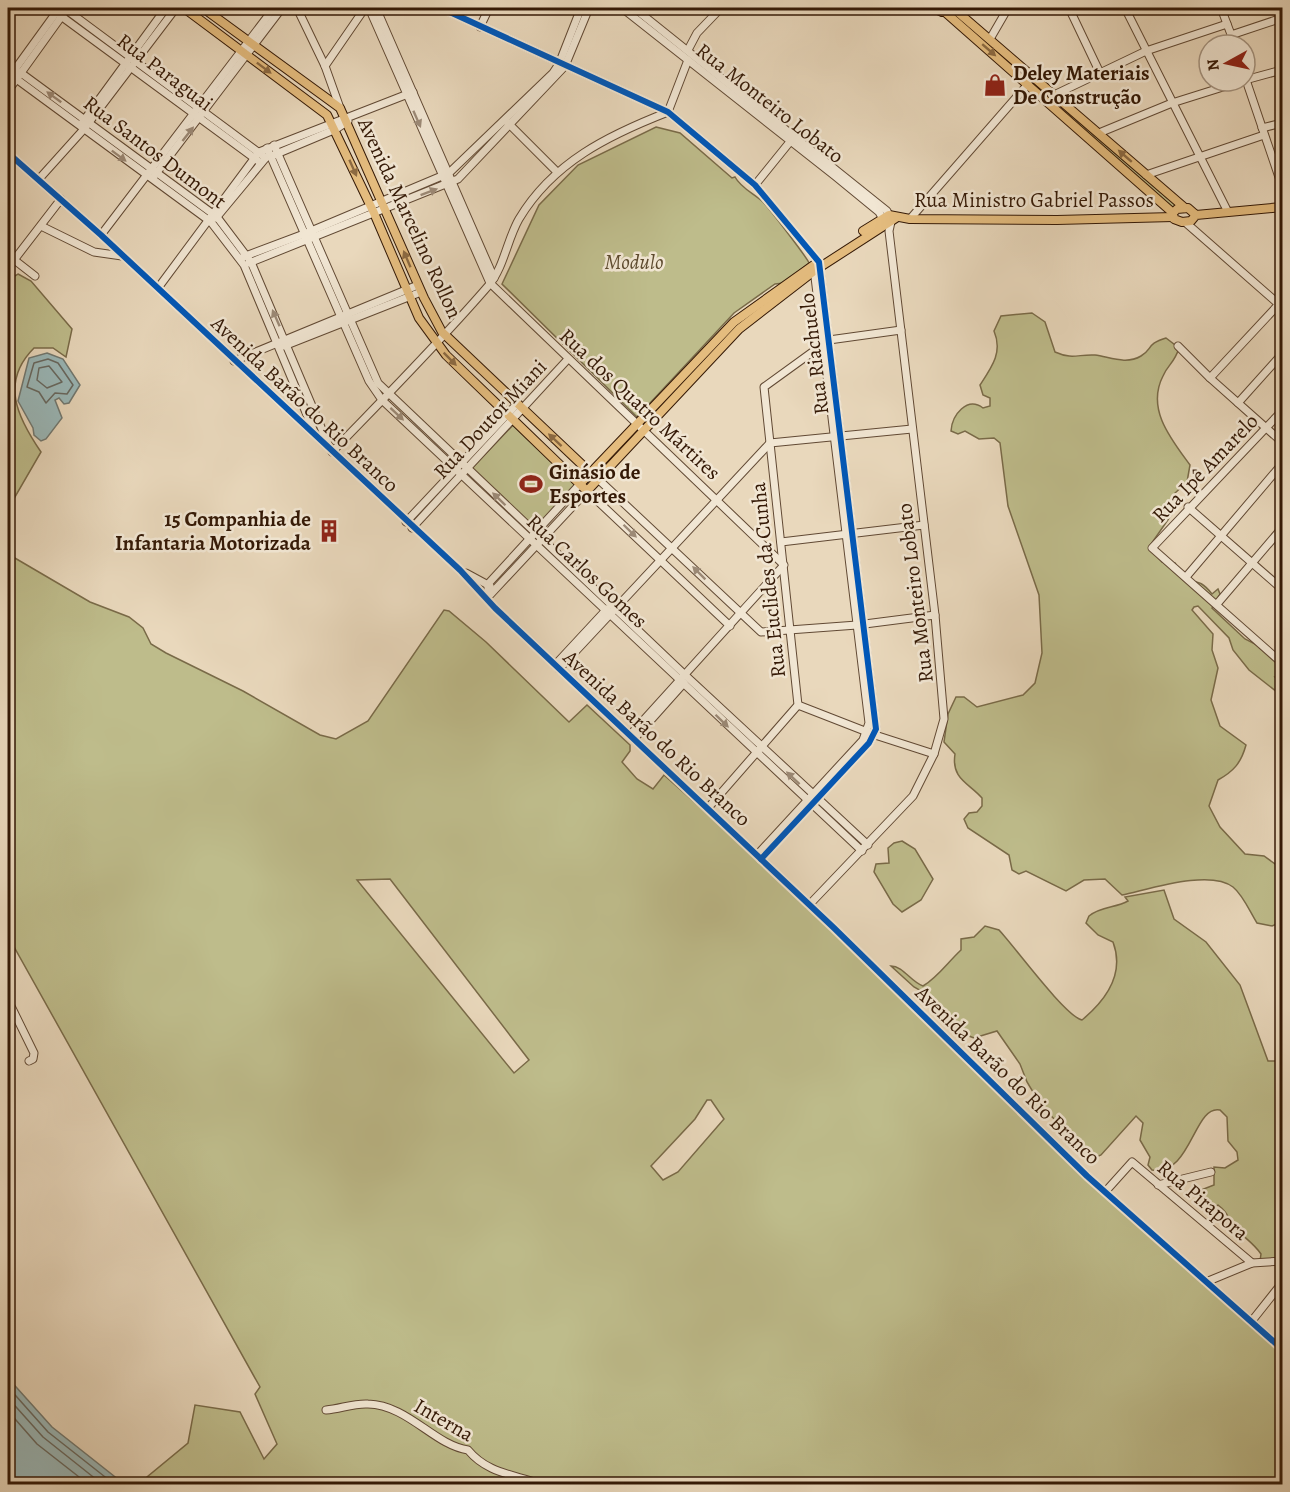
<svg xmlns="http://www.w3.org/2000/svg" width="1290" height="1492" viewBox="0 0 1290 1492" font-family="Alegreya,serif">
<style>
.green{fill:#bebc8b;stroke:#796a48;stroke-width:1.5;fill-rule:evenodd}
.water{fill:#9ab8b9;stroke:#717871;stroke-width:1.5}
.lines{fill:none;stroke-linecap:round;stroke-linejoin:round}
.shore{stroke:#676860;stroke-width:1.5}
.minor-casing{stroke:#614934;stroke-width:9}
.major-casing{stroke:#341906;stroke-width:10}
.minor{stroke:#f1e6d3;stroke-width:7}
.major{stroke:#e4bc7e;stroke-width:8}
.cycleway-casing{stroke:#f1e6d3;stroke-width:10}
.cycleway{stroke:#0057b8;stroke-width:6}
.oneway{fill:#8c6a42}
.oneway2{fill:#9c8a77}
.labels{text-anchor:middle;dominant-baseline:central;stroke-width:5;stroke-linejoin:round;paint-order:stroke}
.street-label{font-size:21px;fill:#341906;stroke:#f1e6d3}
.poi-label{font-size:21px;font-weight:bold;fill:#341906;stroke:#f1e6d3;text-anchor:start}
.park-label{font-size:21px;font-style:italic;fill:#5d4a2e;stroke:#f1e6d3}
</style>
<rect width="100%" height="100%" fill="#e9d8bc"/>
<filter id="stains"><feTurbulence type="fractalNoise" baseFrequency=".00333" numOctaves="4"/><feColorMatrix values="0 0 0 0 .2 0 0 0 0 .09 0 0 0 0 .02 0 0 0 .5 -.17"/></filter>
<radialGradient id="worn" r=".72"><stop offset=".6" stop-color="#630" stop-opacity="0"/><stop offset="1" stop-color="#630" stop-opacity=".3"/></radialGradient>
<g class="green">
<polygon points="1068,110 1179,207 1173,209 1065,113"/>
<path d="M656 127 680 133 732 178 735 177C741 188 753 193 763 202 769 208 808 259 809 263L784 283 775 284 734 313 637 417 502 284 539 205 578 165Z"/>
<path d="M18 274 31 281 72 329 66 357 53 348H34C0 382 17 417 41 452L8 509V280Z"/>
<path d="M1032 313 1045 322 1055 352C1073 360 1078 354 1095 355 1110 357 1126 365 1141 356 1153 349 1146 344 1166 338L1179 348C1174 364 1168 364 1163 376 1146 409 1171 439 1190 465L1187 482 1175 493 1172 514 1149 547 1162 562 1175 563 1186 581C1199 580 1205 585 1212 594L1218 589 1220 594 1212 608 1245 639 1259 646 1282 668V676L1275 677 1282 684V696L1249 670 1233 650 1229 638 1198 606 1194 607 1192 610 1213 634 1212 650 1218 668 1211 700 1220 726 1246 745C1241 763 1234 771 1218 780L1209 806 1220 827 1245 854 1264 856 1282 869V922L1272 926 1257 923C1250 912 1243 895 1233 887 1210 869 1150 889 1122 895L1105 879 1084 880 1066 891 1026 871 1019 874 1012 870 1009 855 968 828 964 819 969 813 977 812 982 806V798C969 783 951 779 955 754L944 742 948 714 956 697H964L977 707 1023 695 1035 683 1042 653 1039 595 1008 506 1000 443 994 438 979 439 965 431 958 434 951 431C952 415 967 396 983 408L990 406V398L983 395 980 385C992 367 1003 352 994 331L1001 316Z"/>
<polygon points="516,422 577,485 536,530 470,470"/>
<path d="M8 554 90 602 129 617 143 628 151 644 166 653 243 691 320 735 336 739 368 721 444 610 449 611 486 642 569 722 587 705 630 745V751L622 762 637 779 653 789 664 775 755 856 1087 1178 1282 1350V1484H150L147 1477 188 1443 195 1405 240 1412 264 1459 277 1444 255 1394 260 1387 8 936V722L14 708 8 692ZM390 879 529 1060 514 1073 357 880ZM707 1100H711L724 1119 678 1172 663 1180 651 1166 695 1119Z"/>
<polygon points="902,841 915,849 933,879 921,900 902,912 893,904 874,872 876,864 889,863 888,848 894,843"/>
<path d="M1164 890 1174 919 1206 942 1240 985 1268 1061H1282V1260L1260 1261 1261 1254C1253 1242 1241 1236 1233 1225 1226 1217 1231 1215 1218 1205L1211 1208 1201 1199V1190L1214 1185V1167L1225 1168 1238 1160 1237 1152 1228 1141 1227 1117 1220 1110C1194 1104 1191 1177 1152 1170L1148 1165 1150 1157 1140 1140 1143 1123 1136 1116 1101 1155 1094 1158 1042 1107 1027 1082 1020 1064 997 1031 974 1038 969 1036 932 997 914 987 891 966C903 966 911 982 923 986 937 978 948 962 961 950V939L974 937 985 926 999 930C1015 947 1065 1016 1082 1020 1105 1001 1125 974 1113 942L1098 935 1086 923 1089 916C1101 906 1116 908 1128 901L1125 897Z"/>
</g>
<g class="water">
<polygon points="47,353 63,359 80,385 69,403 64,404 59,398 55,400 62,418 46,439 41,441 34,435 33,428 18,401 29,358"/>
<polygon points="8,1378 52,1427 124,1484 8,1484"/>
</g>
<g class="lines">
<g class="shore">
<polygon points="48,359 58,363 73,385 67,394 55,393 46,403 39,392 27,387 34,363"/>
<polygon points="49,366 62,382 47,388 37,380 39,368"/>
<polyline points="8,1387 48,1432 114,1484"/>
<polyline points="8,1398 43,1437 102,1484"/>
<polyline points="8,1411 37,1444 88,1484"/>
</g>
<g class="minor-casing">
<g id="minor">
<polyline points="50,8 261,163"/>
<polyline points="64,8 266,158"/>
<polyline points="297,8 325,66 340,108"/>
<polyline points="369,8 490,283 784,565 630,735"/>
<polyline points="376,8 494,278"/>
<polyline points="441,8 668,112 755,185 819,262 876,729 869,743 761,859"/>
<polyline points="622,8 835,176 879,212 884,221"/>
<polyline points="634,8 887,211 891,222 889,231 935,615 944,719 934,754 913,796 809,905"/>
<polyline points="774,8 776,9"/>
<polyline points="1069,8 1100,73"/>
<polyline points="1125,8 1228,212"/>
<polyline points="1221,8 1235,45"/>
<polyline points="480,27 489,8"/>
<polyline points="1231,35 1282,18"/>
<polyline points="990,39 1008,8"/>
<polyline points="688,50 697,33 721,8"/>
<polyline points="325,66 365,8"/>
<polyline points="8,67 11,75 211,222 244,265 315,434"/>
<polyline points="9,68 21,73 217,217 251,262 329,446"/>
<polyline points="1245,77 1282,186"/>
<polyline points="8,79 58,10"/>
<polyline points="1245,80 1282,70"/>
<polyline points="8,91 64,13"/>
<polyline points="1054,95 1146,51 1227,24"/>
<polyline points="506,121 557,172"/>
<polyline points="82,123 166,8"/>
<polyline points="1262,128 1282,123"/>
<polyline points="1099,133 1172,103 1242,81"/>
<polyline points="274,145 378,383 685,675 868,845"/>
<polyline points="267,148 369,381 382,400 862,851"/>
<polyline points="8,153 101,235 460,570 495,608 834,928 1087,1176 1282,1349"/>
<polyline points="274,155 336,129 348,121"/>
<polyline points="155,175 282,8"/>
<polyline points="1146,175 1264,135"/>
<polyline points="39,179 84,129 176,8"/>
<polyline points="755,185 793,138"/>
<polyline points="216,218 264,160"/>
<polyline points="910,219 1028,84"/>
<polyline points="1185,222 1282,307"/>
<polyline points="41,226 94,252 122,256"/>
<polyline points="101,235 274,8"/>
<polyline points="8,255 35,276"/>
<polyline points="243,257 304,234 449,173 553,73 559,64 581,8"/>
<polyline points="14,260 61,199"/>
<polyline points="249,263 458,179 565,66 589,8"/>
<polyline points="158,288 259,152 413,92"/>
<polyline points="284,346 421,292"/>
<polyline points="1178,346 1210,378 1282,442"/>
<polyline points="234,361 418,285"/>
<polyline points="1210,378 1279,304"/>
<polyline points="1238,403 1282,354"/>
<polyline points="1282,411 1152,548 1282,663"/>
<path d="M332 452C385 397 439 343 489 285 504 267 507 240 519 219 553 162 609 135 668 112L688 60"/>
<polyline points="598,479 761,632 857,625 935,615"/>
<polyline points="1188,507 1282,589"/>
<polyline points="406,522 517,404"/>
<polyline points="412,528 568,359"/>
<polyline points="781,542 924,525"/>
<polyline points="466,573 490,586"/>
<polyline points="1186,577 1282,464"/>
<polyline points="488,597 587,491 730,626"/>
<polyline points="488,597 488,584 580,484"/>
<polyline points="1217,604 1282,528"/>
<polyline points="555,665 607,609"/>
<polyline points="559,669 770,443 912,429"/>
<polyline points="798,705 875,735 934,754"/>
<polyline points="634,739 684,683"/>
<polyline points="708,808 798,705 764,387 829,340 901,330"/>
<polyline points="757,855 863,740 869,723 814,269"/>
<polyline points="8,1000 34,1053 33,1059 29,1061"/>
<polyline points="1158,1185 1211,1172"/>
<polyline points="1105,1192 1132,1162 1252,1263"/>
<polyline points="1206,1282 1252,1263 1282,1261"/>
<polyline points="1251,1322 1282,1283"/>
<path d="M326 1410C340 1409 354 1403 368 1404 408 1405 434 1445 468 1450 487 1473 512 1474 540 1484"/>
</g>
</g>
<g class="major-casing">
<g id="major">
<polyline points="184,8 327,115 374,213 419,318 446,355 587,491 739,329 814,271 896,218"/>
<polyline points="203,8 340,108 424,298 442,332 595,477"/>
<polyline points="934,8 942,12 948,10"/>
<polyline points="953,8 1185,208"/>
<polyline points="945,12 1173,213"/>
<polyline points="1196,215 1188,208 1177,209 1173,213 1174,219 1182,222 1191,221 1196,215 1282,207"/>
<polyline points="863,231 889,215 910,219 1057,220 1173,217"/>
<polyline points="580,484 734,322 818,262"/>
</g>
</g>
<use href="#minor" class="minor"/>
<use href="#major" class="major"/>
<g class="cycleway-casing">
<g id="cycleway">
<polyline points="441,8 668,112 755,185 819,262 876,729 869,743 761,859"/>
<polyline points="8,153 101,235 460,570 495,608 834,928 1087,1176 1282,1349"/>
</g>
</g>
<use href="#cycleway" class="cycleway"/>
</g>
<defs><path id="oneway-solid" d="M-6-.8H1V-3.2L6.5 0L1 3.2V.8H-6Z" transform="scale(1.5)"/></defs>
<g class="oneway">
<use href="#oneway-solid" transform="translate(989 50) rotate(41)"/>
<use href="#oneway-solid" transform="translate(264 68) rotate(37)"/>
<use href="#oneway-solid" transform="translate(1125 156) rotate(-139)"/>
<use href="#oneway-solid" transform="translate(353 168) rotate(66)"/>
<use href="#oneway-solid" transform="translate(407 259) rotate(-113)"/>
<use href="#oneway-solid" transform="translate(450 359) rotate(45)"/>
<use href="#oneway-solid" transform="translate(555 440) rotate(-137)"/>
</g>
<g class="oneway2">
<use href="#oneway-solid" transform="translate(54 97) rotate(-144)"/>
<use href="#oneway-solid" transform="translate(417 119) rotate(66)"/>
<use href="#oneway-solid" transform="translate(188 134) rotate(-52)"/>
<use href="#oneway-solid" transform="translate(119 156) rotate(37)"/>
<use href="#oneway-solid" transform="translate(429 192) rotate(-21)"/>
<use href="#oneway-solid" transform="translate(276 318) rotate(-114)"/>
<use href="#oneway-solid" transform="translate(397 414) rotate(43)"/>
<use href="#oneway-solid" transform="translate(499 499) rotate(-136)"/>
<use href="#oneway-solid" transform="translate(630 531) rotate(44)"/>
<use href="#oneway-solid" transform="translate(699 573) rotate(-135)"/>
<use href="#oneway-solid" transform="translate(722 721) rotate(44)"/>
<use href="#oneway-solid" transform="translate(793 778) rotate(-137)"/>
</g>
<defs>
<g id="shop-bare" transform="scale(1.8)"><path d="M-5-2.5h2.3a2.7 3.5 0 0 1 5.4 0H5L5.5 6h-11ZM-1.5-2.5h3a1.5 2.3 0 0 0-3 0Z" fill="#8f2418" stroke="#f1e6d3" stroke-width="2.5" paint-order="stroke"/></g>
<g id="stadium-bare" transform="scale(1.8)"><path d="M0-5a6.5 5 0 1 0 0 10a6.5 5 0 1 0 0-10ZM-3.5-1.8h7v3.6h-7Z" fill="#8f2418" stroke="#f1e6d3" stroke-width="2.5" paint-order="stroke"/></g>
<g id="building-bare" transform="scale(1.8)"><path d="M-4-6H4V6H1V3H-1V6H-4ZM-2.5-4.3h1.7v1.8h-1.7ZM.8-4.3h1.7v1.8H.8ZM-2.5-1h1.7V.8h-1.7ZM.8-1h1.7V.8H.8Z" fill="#8f2418" stroke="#f1e6d3" stroke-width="2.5" paint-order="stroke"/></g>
</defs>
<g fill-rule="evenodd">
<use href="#shop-bare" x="995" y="85"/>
<use href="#stadium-bare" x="531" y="484"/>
<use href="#building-bare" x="329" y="531"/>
</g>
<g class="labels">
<g class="street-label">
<text transform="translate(165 72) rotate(37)">Rua Paraguai</text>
<text transform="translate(770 103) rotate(38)">Rua Monteiro Lobato</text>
<text transform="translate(155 152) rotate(37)">Rua Santos Dumont</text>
<text x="1034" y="200">Rua Ministro Gabriel Passos</text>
<text transform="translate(410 218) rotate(65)">Avenida Marcelino Rollon</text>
<text transform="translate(814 354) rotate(-97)">Rua Riachuelo</text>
<text transform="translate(305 404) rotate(43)">Avenida Barão do Rio Branco</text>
<text transform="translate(640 404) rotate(43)">Rua dos Quatro Mártires</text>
<text transform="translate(490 419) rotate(-47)">Rua Doutor Miani</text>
<text transform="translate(1205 468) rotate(-46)">Rua Ipê Amarelo</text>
<text transform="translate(587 571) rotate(43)">Rua Carlos Gomes</text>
<text transform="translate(768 580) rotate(-96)">Rua Euclides da Cunha</text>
<text transform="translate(915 593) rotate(-97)">Rua Monteiro Lobato</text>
<text transform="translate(657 738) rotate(43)">Avenida Barão do Rio Branco</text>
<text transform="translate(1008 1075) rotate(44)">Avenida Barão do Rio Branco</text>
<text transform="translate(1203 1200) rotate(40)">Rua Pirapora</text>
<text transform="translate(444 1420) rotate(30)">Interna</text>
</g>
<g class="poi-label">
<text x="1013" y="73">Deley Materiais<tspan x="1013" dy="24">De Construção</tspan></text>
<text x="549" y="472">Ginásio de<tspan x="549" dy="24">Esportes</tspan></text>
<text x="311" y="519" text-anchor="end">15 Companhia de<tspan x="311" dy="24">Infantaria Motorizada</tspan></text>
</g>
<g class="park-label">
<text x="634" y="262">Modulo</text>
</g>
</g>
<rect width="1290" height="1492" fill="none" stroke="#e9d8bc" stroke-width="30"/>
<rect x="9" y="9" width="1272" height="1474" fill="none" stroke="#341906" stroke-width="3"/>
<rect x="15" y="15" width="1260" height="1462" fill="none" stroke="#341906" stroke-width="1.5"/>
<g transform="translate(1227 63) rotate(262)"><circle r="28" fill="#f1e6d3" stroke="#a59481" stroke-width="1.5"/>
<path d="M0-4.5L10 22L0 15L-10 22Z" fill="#8f2418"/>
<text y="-9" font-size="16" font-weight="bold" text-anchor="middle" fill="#341906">N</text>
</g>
<rect width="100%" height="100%" filter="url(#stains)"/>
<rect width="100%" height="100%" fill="url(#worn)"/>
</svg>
